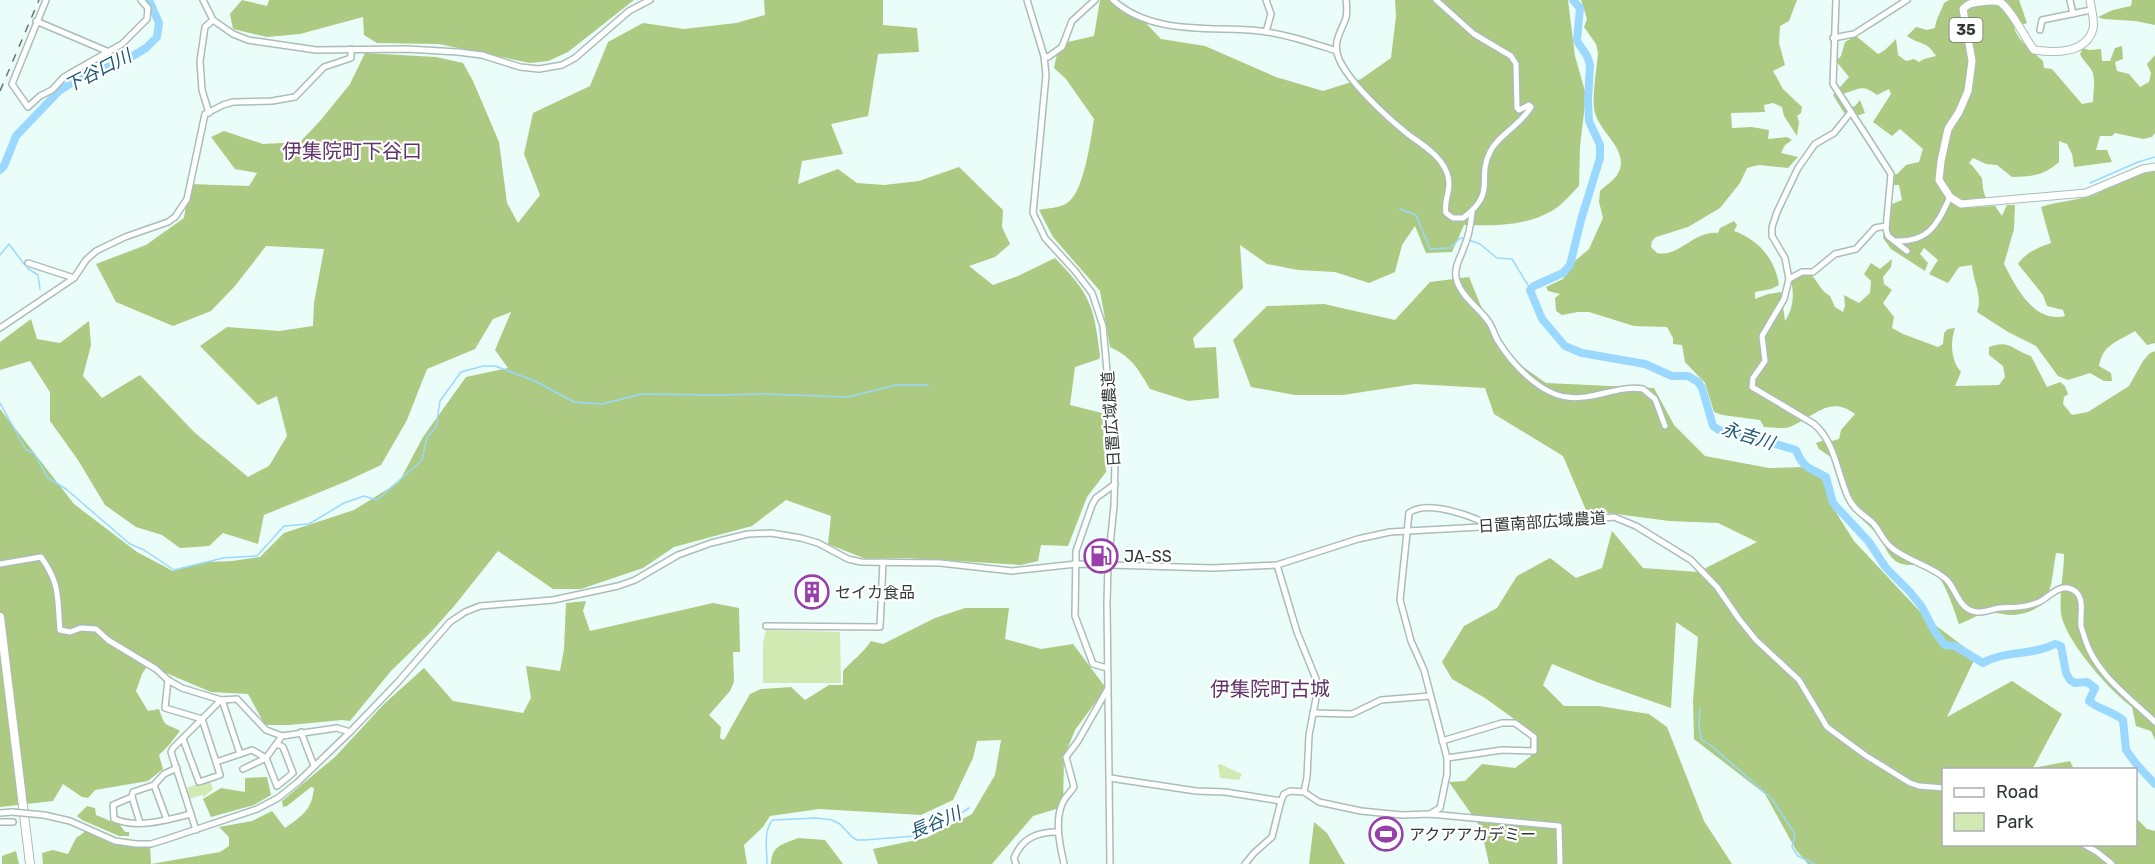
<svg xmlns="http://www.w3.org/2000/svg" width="2155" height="864" viewBox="0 0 2155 864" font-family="Rubik,'Noto Sans JP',sans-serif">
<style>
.green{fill:#d2e9b4}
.forest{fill:#acca81}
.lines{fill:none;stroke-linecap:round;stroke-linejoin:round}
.stream{stroke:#9bd8ff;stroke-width:1.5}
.river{stroke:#9bd8ff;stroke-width:8}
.minor-casing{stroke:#abbdb9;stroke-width:8}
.major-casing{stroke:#abbdb9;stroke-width:9}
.highway-casing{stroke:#abbdb9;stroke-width:10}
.minor{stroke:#fff;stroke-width:5}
.major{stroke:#fff;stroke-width:7}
.highway{stroke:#fff;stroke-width:8}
.rail{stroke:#697472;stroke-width:1.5;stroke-dasharray:8 8;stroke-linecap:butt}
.minor-bridge-casing{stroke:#abbdb9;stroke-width:8;stroke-linecap:butt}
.minor-bridge{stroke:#fff;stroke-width:5}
.labels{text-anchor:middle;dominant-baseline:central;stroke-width:4.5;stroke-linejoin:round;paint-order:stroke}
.shield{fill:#fff;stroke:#6e7372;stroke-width:1.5}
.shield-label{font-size:15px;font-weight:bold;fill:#303736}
.street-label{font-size:16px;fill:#303736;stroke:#fff}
.poi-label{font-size:16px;fill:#303736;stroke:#fff;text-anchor:start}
.water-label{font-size:18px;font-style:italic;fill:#1c5777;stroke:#fff}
.quarter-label{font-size:20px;fill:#5f3469;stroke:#fff}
</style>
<rect width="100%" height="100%" fill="#eafdf9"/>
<g class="green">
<polygon points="766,630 840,632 841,683 763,683 763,643"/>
<polygon points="1220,764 1242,774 1239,780 1220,778 1218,765"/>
<polygon points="210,780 213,789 204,797 202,795 189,799 186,788"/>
</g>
<g class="forest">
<polygon points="242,0 267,6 269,0 634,0 568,52 548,61 530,63 439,44 377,43 364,35 363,17 300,34 267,37 233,29 230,14"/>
<path d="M764 0H883V25L917 28 919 52 878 54 868 116 831 124 843 154 802 161 798 184 838 169 857 183 884 185 919 181 959 167 1003 210 1002 227 1010 244 995 257 969 266 993 285 1018 276 1055 258C1091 295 1094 306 1100 356L1099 359 1075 367 1070 405 1102 413 1106 472 1087 497 1068 546 1041 545 1038 561 1021 565 907 558 866 559 828 544 831 516 786 500 752 526 674 547 643 568 581 589H553L498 551 455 605 432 631 391 671 350 721 342 720 289 725H265L248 694 211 692 166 673 150 662 142 674 136 691 148 711 159 709C166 730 165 722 180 731L169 745 159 755 163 769 148 781 95 790 88 798 82 797 63 784 53 801 0 807V409L74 504 137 552 173 571 206 562 232 561 260 557 284 533 354 510 399 482 423 437 466 377 508 368 495 350 511 312 493 319 475 349 427 369 407 420 381 465 347 481 264 515 258 544 223 533 209 546 180 548 162 535 136 527 105 505 78 460 50 421V392L30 361 0 370V342L31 319 37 339 60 343 89 321 91 345 83 376 102 398 140 375 194 432 248 477 269 466 287 436 277 396 258 405 200 346 227 327 279 331 313 326 314 303 324 249 266 246 235 286 211 311 173 326 116 302 96 264 146 245 184 218 189 184 249 186 257 173 235 169 211 137 224 131 263 144 300 142 320 121 350 84 365 53 436 57 463 63 473 81 499 142 507 203 518 223 540 195 524 154 533 113 590 86 608 42 643 23 684 29 736 23 765 15Z"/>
<path d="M1100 0H1115L1140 17 1161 39 1205 46 1276 77 1323 91 1361 79 1391 58 1396 16 1395 0H1568L1575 56 1586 95 1580 147 1579 186C1572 193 1566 200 1559 206 1533 226 1495 226 1464 225L1452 252 1426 253 1415 226 1402 245 1395 272 1369 283 1335 272 1298 270 1267 264 1240 245 1243 288 1193 338 1195 348 1216 347 1219 398 1188 401 1150 389C1138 369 1132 357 1110 347L1100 291 1053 237 1039 210C1047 208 1060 208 1067 203 1084 193 1091 138 1094 119L1066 79 1054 68 1059 44 1094 36Z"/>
<path d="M1581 0H1797L1789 21 1780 26 1779 43 1785 65 1773 71 1783 89 1802 107 1801 113 1797 116 1799 122 1797 136 1784 116 1782 107 1773 103 1764 105 1765 112 1731 113 1732 128 1752 127 1769 130 1768 139 1787 137 1792 140 1785 145 1781 153 1798 157 1788 168 1759 165 1747 168 1740 183 1720 208 1688 227 1656 237 1652 241 1651 247 1657 253C1679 258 1694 230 1718 233L1720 228 1734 221 1737 225 1734 231C1759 240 1775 259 1779 285L1771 289 1755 292V299L1768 294 1781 292 1785 321C1794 307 1794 295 1791 279L1809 273C1819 281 1819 290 1830 296L1835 307 1843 312 1845 306 1844 295 1859 303 1870 293 1871 281 1864 274 1871 263 1880 269 1892 259 1891 267 1883 277 1884 284 1892 290 1883 303 1894 317 1892 328 1903 334 1938 347 1943 344 1944 333 1948 329 1955 328C1950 342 1951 361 1961 372L1955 386 1999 385 2005 377 2003 366 1989 355V347C2010 339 2012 350 2031 356L2047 387 2060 382 2065 386 2068 394 2064 397 2063 404 2072 415 2088 412 2129 386 2143 361 2150 353 2155 351V740L2151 731 2136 726 2132 707C2110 691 2065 641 2061 613 2059 594 2064 573 2064 554L2056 553C2050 586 2054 611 2013 615 2004 615 1993 611 1985 613 1977 615 1968 621 1959 624 1954 610 1945 580 1933 570 1923 561 1914 567 1902 564 1890 561 1885 546 1879 536 1873 529 1865 523 1859 516 1847 500 1836 478 1832 458L1819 449 1816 443 1825 440 1828 442 1839 439 1841 430 1855 414C1830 395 1815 416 1792 426 1785 430 1772 427 1764 427L1760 420 1722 415 1714 412 1705 383 1685 362 1682 345 1673 344V338L1667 327 1634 326 1589 312H1578L1562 315 1556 311 1555 298 1560 294 1548 291 1546 287 1563 279 1575 261 1589 249 1603 218 1599 202 1600 191C1605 186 1613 181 1617 175 1632 152 1600 133 1595 113 1591 99 1597 68 1598 53L1596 44 1584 27 1587 19Z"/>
<path d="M1949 0H2019L2027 23 2014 28C2020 43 2032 51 2043 61L2044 68 2052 69 2082 104 2093 102C2093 93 2096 79 2092 71 2089 65 2083 61 2080 54L2083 48 2089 50 2101 49 2102 61H2110L2115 48 2122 46 2123 59 2115 62 2117 71 2129 74 2140 87 2149 82 2151 73 2147 64 2155 55V133L2152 137 2143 139 2115 133 2112 136H2100L2096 150H2107L2112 162 2074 167 2072 154 2067 144 2059 141V162C2043 176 2033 176 2012 177L1997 165 1986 164 1973 158 1969 163C1975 167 1977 173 1982 178L1983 189 1986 199 1956 201 1941 182H1936C1956 215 1959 207 1995 206L2002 216 2007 205H2015L2014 229 2004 264C2016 287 2034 324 2065 316L2063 310 2047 306 2043 295 2018 264C2025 253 2039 247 2051 243L2041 207C2058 201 2076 201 2093 195 2112 187 2134 171 2155 169V343L2147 345 2135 331C2117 342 2103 344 2099 366L2111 373 2112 381H2104L2090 373 2068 380 2058 376 2036 346 2008 332 1977 312C1983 295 1973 282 1972 265L1959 267 1948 283 1929 274 1938 260 1924 248 1920 254 1928 263 1925 271 1891 249 1883 238 1890 205 1902 200 1899 185H1891L1888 176 1897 174 1906 165 1919 162 1923 149 1900 129 1892 136 1873 122 1891 94 1889 89 1877 95C1861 83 1859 90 1842 94L1848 108 1855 106 1860 100 1865 113 1848 119 1833 95 1849 77 1836 61 1841 56 1845 42 1856 36 1878 54 1885 50 1896 39 1898 55 1906 61 1914 59 1919 62 1924 59 1936 56C1926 40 1921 46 1907 36L1916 27 1927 30 1935 28C1936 18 1941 12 1944 3Z"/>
<polygon points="2132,0 2155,0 2155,25 2135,21 2103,19 2098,17 2113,10 2131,6"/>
<polygon points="1469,277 1499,350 1546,383 1654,388 1674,425 1705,456 1769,468 1803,467 1822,478 1830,503 1854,541 1926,618 1976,656 1947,717 2012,681 2062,714 2033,768 2070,761 2074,769 1944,770 1944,844 2136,844 2136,818 2147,829 2155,831 2155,864 1808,864 1796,850 1765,794 1694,739 1693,701 1698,637 1676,622 1671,708 1594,681 1552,664 1543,685 1564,706 1599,706 1649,714 1667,727 1704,821 1732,864 1489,864 1481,828 1449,782 1465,781 1482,764 1515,768 1531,756 1531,731 1485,698 1452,679 1442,662 1464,626 1497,608 1517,576 1550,558 1576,578 1602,568 1612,531 1643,568 1698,572 1757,542 1718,523 1669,521 1586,510 1563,456 1494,414 1485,388 1415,384 1343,395 1295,395 1251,387 1233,340 1267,306 1324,304 1395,320 1430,282"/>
<path d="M586 601 583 611 590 631 713 603 739 608 740 652H733L734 682 730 691 709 715 721 727 720 738 724 740 750 694 761 689 791 687 805 700 829 685H843V671C853 660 863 653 871 641L883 644 935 618 965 608H1009L1005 639 1041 649 1073 644 1106 688 1075 730 1064 757 1063 807 1033 816 992 864H878L873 849 926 838 972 814 995 775 1001 740 977 741 973 758 953 800 921 815 819 809 770 816 763 827 744 845 747 864H43L42 853 53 850 68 854 76 838 86 831C107 842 126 848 150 847L151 864 220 852 229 846V837L219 827 252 821 272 811 285 828C302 816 312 810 314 788L311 787 287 806 283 807 282 801 335 757 384 704 424 668 453 701 523 713 531 698 526 666 560 671 564 649 566 603Z"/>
<polygon points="267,777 271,795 254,805 211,817 203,799 221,788 245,792 245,778"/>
<polygon points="87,806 95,808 96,815 120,825 125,832 129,832 129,836 119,836 82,820 77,816"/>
<polygon points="1314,822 1327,833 1345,864 1309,864"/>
<path d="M798 838 825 840 843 864H771C772 845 782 845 798 838Z"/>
<polygon points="16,851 19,864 2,864 2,856"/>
</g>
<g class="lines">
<g class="stream">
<polyline points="2090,183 2138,162 2155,157"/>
<polyline points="1400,209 1416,215 1430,249 1450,248 1460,238 1464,239"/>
<polyline points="1469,240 1480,244 1497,258 1512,259 1531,290"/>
<polyline points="0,255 9,244 24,264"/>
<polyline points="27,268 38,275 40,289"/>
<polyline points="0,403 26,450 34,453 48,478 66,489 130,544 144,550 174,570 223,558 257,556 284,526 309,524 344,503 364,496 377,500 422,460 427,437 436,427 440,401 461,372 483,366 495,366 535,381 574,402 602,404 642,394 718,395 765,394 848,397 896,385 928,385"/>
<polyline points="1700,708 1699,727 1701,739 1714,748 1772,799 1795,834 1792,847 1798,856 1815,864"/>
<path d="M767 864C767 851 763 829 773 820L816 818 832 820 840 824 852 837 857 840H865L914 836 947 822 969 808"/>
</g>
<g class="river">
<path d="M1573 0 1580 8 1577 41 1587 56 1590 65 1588 101 1589 121 1600 145V158L1581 220 1570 265 1563 273 1534 286 1530 290 1542 319 1565 346 1582 353 1645 364 1672 376H1688L1698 382 1702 388 1713 426 1719 430 1745 435 1796 450C1803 469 1811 468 1826 477L1833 503 1869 542 1886 568 1909 591 1922 607 1935 632 1945 645 1955 646 1983 663C2005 650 2032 656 2055 644L2061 646 2066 673 2070 680 2075 683 2087 682 2095 688 2089 701C2096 708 2112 711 2123 720L2126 750 2137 765 2155 784"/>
<polyline points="0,170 4,166 16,136 59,91 81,77 126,60 146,48 157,37 159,23 149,0"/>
</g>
<g class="minor-casing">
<g id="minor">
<polyline points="46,0 12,84 28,107 40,96 52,90 64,77 122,44 147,19 148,8 141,0"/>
<polyline points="203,0 213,20 233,34 248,40 316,50 407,49 458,52 482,55 520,67 539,69 562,65 575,58 629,11 650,0"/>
<polyline points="1027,0 1044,56 1046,75 1033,213 1045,238 1075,271 1092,293 1103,326 1115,461 1114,506 1108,565 1107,603 1110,864"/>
<path d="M1113 0C1152 36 1213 26 1260 31 1286 34 1312 43 1337 51"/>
<path d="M1346 0C1347 6 1347 12 1346 18 1342 29 1334 41 1337 53 1343 78 1389 119 1409 135 1423 145 1441 156 1447 173 1453 189 1443 200 1446 213L1453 218H1463C1498 192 1476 179 1490 152 1498 135 1520 126 1531 107L1529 105 1519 110 1517 108 1516 64 1511 56 1474 34 1436 0"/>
<polyline points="1836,0 1833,84 1891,174 1886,229 1888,236 1907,251"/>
<polyline points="2070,0 2073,14"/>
<polyline points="36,21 109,52"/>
<polyline points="2040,30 2042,20 2091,10"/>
<polyline points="1266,32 1271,14 1266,0"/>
<polyline points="1833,38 1854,34 1907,0"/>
<polyline points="1044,56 1048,57 1062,47 1072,21 1095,0"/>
<path d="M1851 112 1834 133 1815 144 1798 168 1777 212 1772 227V236L1785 258 1789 279 1784 299 1762 336 1765 361 1753 378 1752 387 1814 424C1835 442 1837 472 1848 497 1853 509 1864 515 1873 523 1880 531 1883 541 1892 548 1909 562 1931 565 1947 580 1957 591 1959 610 1977 612 1984 613 1992 609 1999 608 2014 607 2026 608 2039 602 2047 598 2055 589 2063 588 2067 587 2072 589 2075 591 2085 599 2080 615 2081 626 2082 630 2084 635 2085 639 2096 674 2129 697 2155 722"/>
<polyline points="209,113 202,90 200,61 205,27 213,20"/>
<path d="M1472 212C1471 223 1469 236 1464 247 1461 257 1454 266 1456 277 1459 295 1478 307 1488 321 1493 327 1494 335 1498 341 1512 364 1540 394 1567 397 1593 401 1617 385 1643 389L1655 399 1665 426"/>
<path d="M1896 241C1930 242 1937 224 1950 197"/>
<polyline points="28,263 74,278"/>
<polyline points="1789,279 1802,272 1813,272 1835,254 1856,249 1875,228 1886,226"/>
<polyline points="0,328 74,278 86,260 96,251 125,237 168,222 175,217 187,199 205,114 223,105 233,102 272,101 295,97 324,67 351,58 351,49"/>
<path d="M0 564 41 557C61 585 57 598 60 630L70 632 81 628 96 629 108 640 156 669 168 680 182 688 221 700 237 699 266 730 282 736 337 728 350 732"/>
<polyline points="1277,565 1297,632 1316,679 1317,693 1309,735 1307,777 1304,792"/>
<polyline points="766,626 880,627 883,562"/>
<polyline points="1107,668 1093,664 1075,616 1076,551 1092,505 1096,498 1115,484"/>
<polyline points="168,680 165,708 202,719 216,762"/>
<polyline points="222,700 240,754"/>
<polyline points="1313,713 1352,714 1381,700 1430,696"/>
<polyline points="301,732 314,766"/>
<polyline points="183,739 199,782 220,775 216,762 252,750 266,758 282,736"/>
<polyline points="1442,741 1502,723 1515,723 1534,737 1534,751 1502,750 1447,758"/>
<path d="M177 768 164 774 154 785 133 792 132 797 113 805 114 819C138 829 166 820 191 814"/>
<polyline points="243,769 266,758 277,786 293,773 283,747 277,744"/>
<polyline points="1110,778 1196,791 1225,792 1281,801"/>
<polyline points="154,785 167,820"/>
<polyline points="132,797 140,823"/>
<polyline points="0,813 12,812"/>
<path d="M1430 814 1440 808 1447 774V758L1424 670 1411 641 1400 600 1409 513C1427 499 1471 516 1489 525"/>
<polyline points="44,815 70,821 115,841 136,844 151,844 167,839 257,809 278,798 298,782 350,732 398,682 450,622 465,612 480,606 553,600 618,586 635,580 678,555 711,543 748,534 771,533 801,538 818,543 848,559 861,562 940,563 1012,571 1076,564 1213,568 1277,565 1358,539 1390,532 1555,523 1614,517 1636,526 1691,560 1717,587 1739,619 1756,640 1799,680 1827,727 1865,755 1910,783 1919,786 1944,788"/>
<polyline points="0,822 13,822"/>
<polyline points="196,830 171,752 173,748 221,700"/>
<polyline points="2083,844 2097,852 2112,864"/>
<path d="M1016 864 1014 858C1022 838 1037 832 1058 832"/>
<path d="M1064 864C1060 846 1054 820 1063 802 1065 797 1071 792 1074 787L1066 757 1078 741 1107 690"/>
<polyline points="1245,864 1254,853 1272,837 1281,801 1284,794 1290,791 1304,792 1319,802 1361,811 1402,815 1430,814 1559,826 1560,864"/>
</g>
</g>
<g class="major-casing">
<path id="major" d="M2090 0C2091 8 2095 21 2093 29 2086 54 2055 53 2034 50 2024 37 2012 10 2000 2 1994 0 1987 1 1980 2 1972 3 1969 3 1963 9L1972 61 1968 91 1959 112 1948 129 1941 161 1939 180 1950 197 1961 204 2086 193 2143 169 2155 167"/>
</g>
<g class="highway-casing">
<polyline id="highway" points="0,617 30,864"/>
</g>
<use href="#minor" class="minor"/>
<use href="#major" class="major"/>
<use href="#highway" class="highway"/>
<polyline class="rail" points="0,91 39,0"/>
<g class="minor-bridge-casing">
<polyline id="minor-bridge" points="12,812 44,815"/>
</g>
<use href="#minor-bridge" class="minor-bridge"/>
</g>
<defs>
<g id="fuel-ring" transform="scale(1.725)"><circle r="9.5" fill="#fff" stroke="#983fac" stroke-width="1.5"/><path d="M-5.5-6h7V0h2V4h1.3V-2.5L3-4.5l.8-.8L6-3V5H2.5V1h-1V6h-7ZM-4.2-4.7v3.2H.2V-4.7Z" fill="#983fac"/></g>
<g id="building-ring" transform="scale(1.725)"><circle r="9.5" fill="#fff" stroke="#983fac" stroke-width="1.5"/><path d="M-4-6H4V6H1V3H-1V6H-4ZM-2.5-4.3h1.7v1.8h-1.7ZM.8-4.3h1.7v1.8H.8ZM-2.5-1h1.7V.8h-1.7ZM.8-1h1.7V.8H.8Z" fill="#983fac"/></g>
<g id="stadium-ring" transform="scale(1.725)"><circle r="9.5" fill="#fff" stroke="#983fac" stroke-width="1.5"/><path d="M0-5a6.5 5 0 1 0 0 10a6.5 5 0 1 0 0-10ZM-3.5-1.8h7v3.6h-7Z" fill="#983fac"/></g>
</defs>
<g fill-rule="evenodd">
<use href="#fuel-ring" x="1101" y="556"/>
<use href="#building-ring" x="812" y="592"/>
<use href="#stadium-ring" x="1386" y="834"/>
</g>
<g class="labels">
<rect class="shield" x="1949.5" y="18" width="33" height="24" rx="4.5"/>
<g class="shield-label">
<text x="1966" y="30">35</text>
</g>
<g class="street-label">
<text transform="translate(1111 419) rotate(-94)">日置広域農道</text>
<text transform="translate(1542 522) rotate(-4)">日置南部広域農道</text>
</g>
<g class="poi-label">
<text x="1124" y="556">JA-SS</text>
<text x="835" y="592">セイカ食品</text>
<text x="1409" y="834">アクアアカデミー</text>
</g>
<g class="water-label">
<text transform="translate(98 71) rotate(-27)">下谷口川</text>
<text transform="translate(1748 436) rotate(17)">永吉川</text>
<text transform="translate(935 823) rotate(-23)">長谷川</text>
</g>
<g class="quarter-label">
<text x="352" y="151">伊集院町下谷口</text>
<text x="1270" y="689">伊集院町古城</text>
</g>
</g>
<rect x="1942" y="768" width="195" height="78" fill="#ffffff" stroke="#acafaf" stroke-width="1.5"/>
<rect x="1954" y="788" width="30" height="9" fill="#ffffff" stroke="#acafaf" stroke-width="1.5"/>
<text x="1996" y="798" font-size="18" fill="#303736">Road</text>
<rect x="1954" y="813" width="30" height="18" fill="#d2e9b4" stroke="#acafaf" stroke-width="1.5"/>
<text x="1996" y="828" font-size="18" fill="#303736">Park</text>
</svg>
